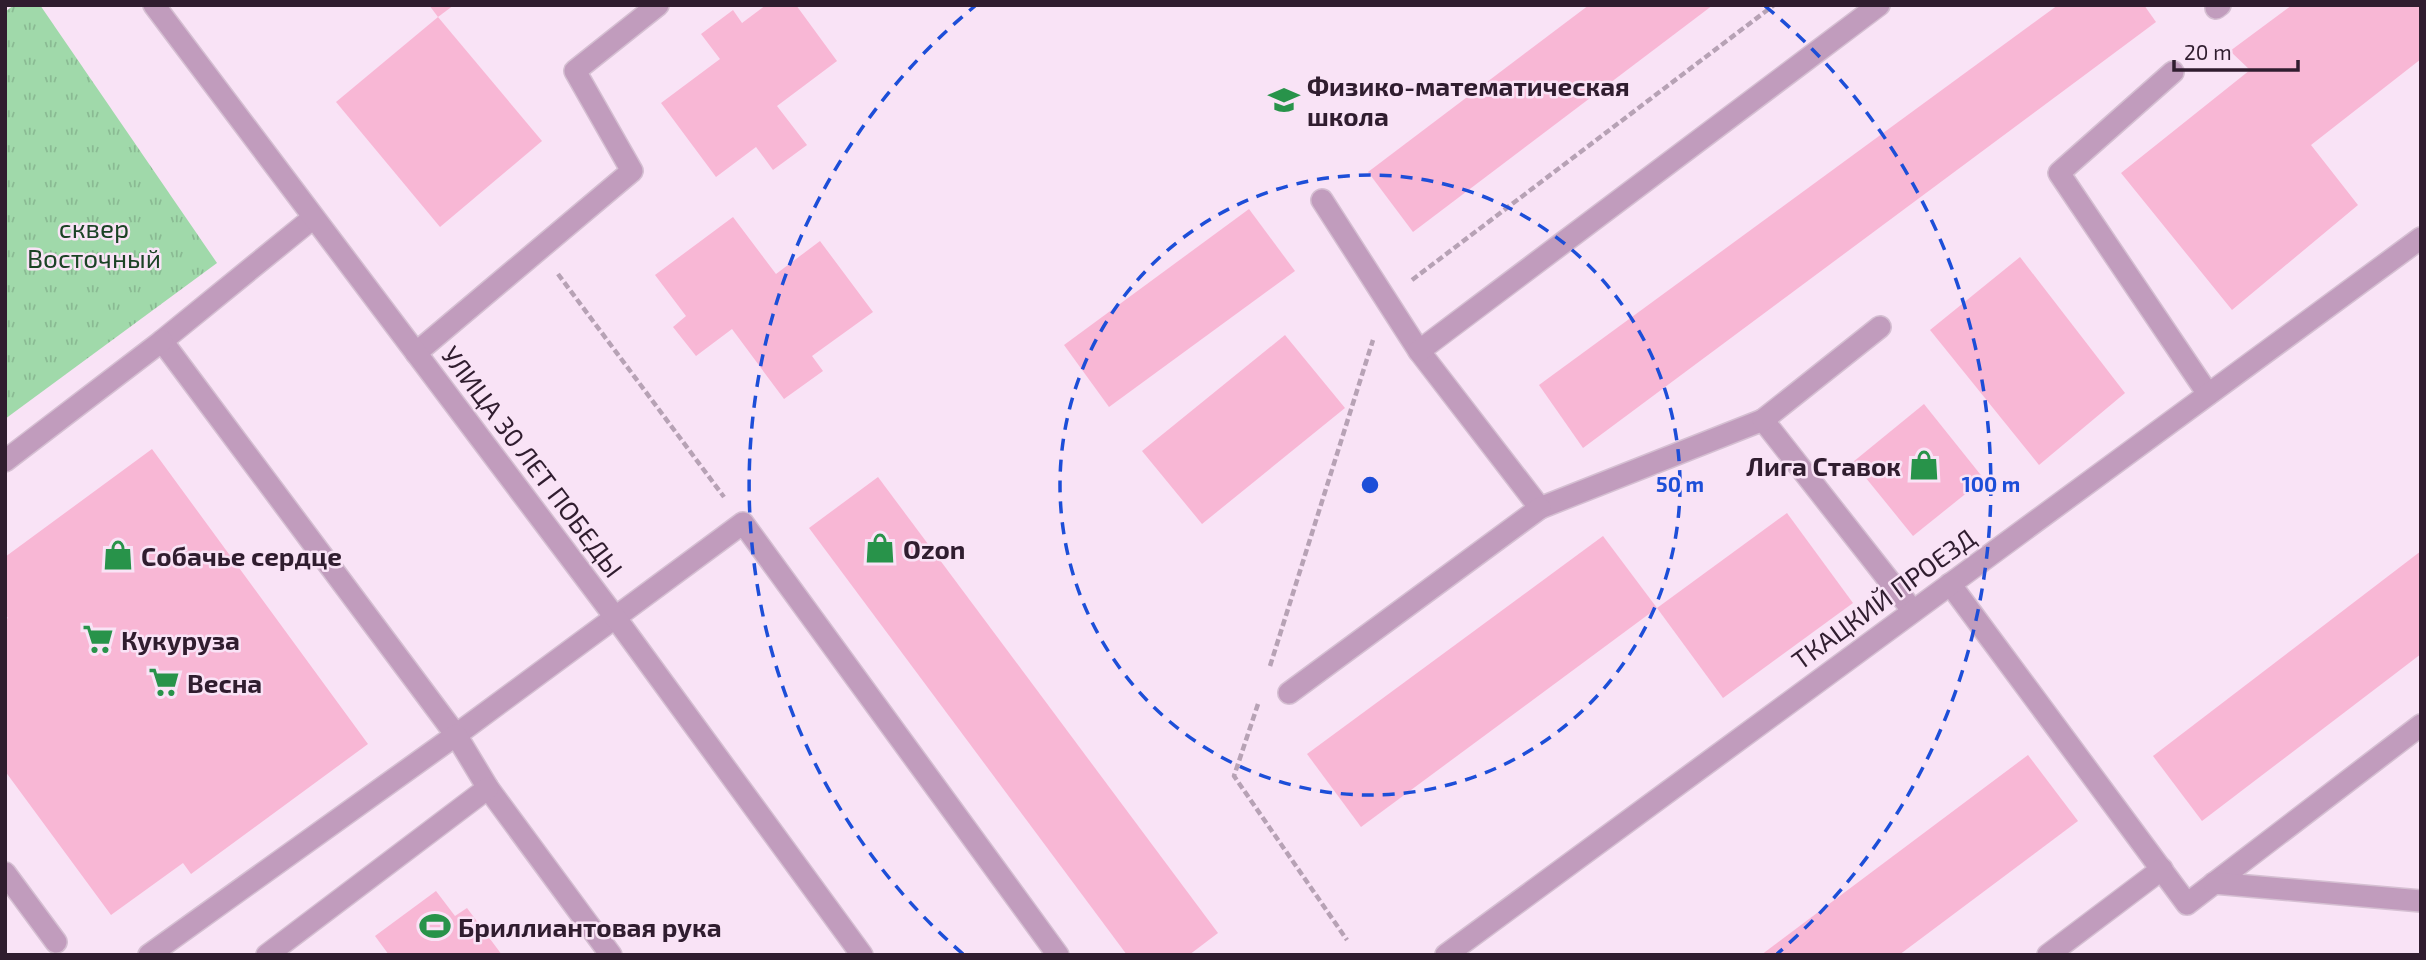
<svg xmlns="http://www.w3.org/2000/svg" width="2426" height="960" viewBox="0 0 2426 960" font-family="'Exo 2',sans-serif">
<style>
.grass{fill:url(#grass-tufts)}
.building{fill:#f8b7d5}
.lines{fill:none;stroke-linecap:round;stroke-linejoin:round}
.service-casing{stroke:#d5bfd2;stroke-width:24}
.minor-casing{stroke:#d5bfd2;stroke-width:24}
.tertiary-casing{stroke:#d5bfd2;stroke-width:24}
.path{stroke:#b7a2b5;stroke-width:4.5;stroke-dasharray:7 3.5;stroke-linecap:butt}
.service{stroke:#c19cbd;stroke-width:21}
.minor{stroke:#c19cbd;stroke-width:21}
.tertiary{stroke:#c19cbd;stroke-width:21}
.ring{fill:none;stroke:#1d4ed8;stroke-width:3.5;stroke-dasharray:12 9}
.labels{text-anchor:middle;dominant-baseline:central;stroke-width:5;stroke-linejoin:round;paint-order:stroke}
.poi-label{font-size:26px;font-weight:bold;fill:#301d2f;stroke:#f9e3f6;text-anchor:start}
.park-label{font-size:26px;fill:#1b4325;stroke:#f9e3f6}
.street-label{font-size:26px;fill:#301d2f;stroke:#f9e3f6}
.centre{fill:#1d4ed8;stroke:#f9e3f6;stroke-width:3.5}
.ring-label{font-size:21px;text-anchor:middle;font-weight:bold;fill:#1d4ed8;stroke:#f9e3f6;stroke-width:5;stroke-linejoin:round;paint-order:stroke}
</style>
<defs>
<pattern id="grass-tufts" width="24" height="20" patternUnits="userSpaceOnUse" patternTransform="scale(1.75)"><rect width="24" height="20" fill="#a0d9aa"/><path d="M3 7l-1-3M5 7V3M7 7l1-3M15 17l-1-3M17 17v-4M19 17l1-3" fill="none" stroke="#8aba93"/></pattern>
</defs>
<rect width="100%" height="100%" fill="#f9e3f6"/>
<polygon class="grass" points="14,5 40,5 217,263 5,419 5,12"/>
<g class="building">
<polygon points="429,5 454,5 438,17"/>
<polygon points="766,5 796,5 837,61 777,106 807,145 773,170 756,147 716,177 661,103 720,59 701,34 733,10 742,23"/>
<polygon points="1589,5 1713,5 1413,232 1368,172"/>
<polygon points="2058,5 2144,5 2156,22 1583,448 1539,385"/>
<polygon points="2292,5 2421,5 2421,59 2311,145 2358,205 2232,310 2121,173 2250,70 2230,51"/>
<polygon points="438,17 542,141 440,227 336,102"/>
<polygon points="1249,209 1295,271 1109,407 1064,345"/>
<polygon points="733,217 776,274 820,241 873,312 812,356 823,371 784,399 732,329 696,356 673,327 686,316 655,275"/>
<polygon points="2020,257 2125,393 2039,465 1930,330"/>
<polygon points="1285,335 1345,408 1202,524 1142,451"/>
<polygon points="1924,404 1984,479 1913,536 1853,462"/>
<polygon points="152,449 368,744 191,874 183,863 111,915 5,771 5,620 8,618 5,614 5,557"/>
<polygon points="878,477 1218,933 1189,955 1127,955 809,528"/>
<polygon points="1787,513 1853,603 1723,698 1657,608"/>
<polygon points="1603,536 1657,608 1361,827 1307,754"/>
<polygon points="2421,551 2421,654 2202,821 2153,756"/>
<polygon points="2028,755 2078,821 1899,955 1761,955"/>
<polygon points="436,891 455,916 467,908 502,955 389,955 375,936"/>
</g>
<g class="lines">
<g class="service-casing">
<g id="service">
<polyline points="2216,8 2220,5"/>
<polyline points="2173,72 2059,173 2208,394"/>
<polyline points="1322,200 1419,351 1540,508 1763,420 1913,611"/>
<polyline points="313,218 162,341 456,735 743,523 1058,955"/>
<polyline points="1419,351 1879,5"/>
<polyline points="416,353 632,171 575,71 658,5"/>
<polyline points="1763,420 1880,327"/>
<polyline points="5,461 162,341"/>
<polyline points="1950,584 2187,904 2421,725"/>
<polyline points="1289,693 1540,508"/>
<polyline points="5,873 56,942"/>
<polyline points="2214,883 2421,901"/>
<polyline points="149,955 456,735 488,788 611,955"/>
<polyline points="267,955 488,788"/>
<polyline points="2048,955 2162,869"/>
</g>
</g>
<g class="minor-casing">
<polyline id="minor" points="1446,955 2421,238"/>
</g>
<g class="tertiary-casing">
<polyline id="tertiary" points="154,5 615,617 862,955"/>
</g>
<g class="path">
<polyline points="558,274 724,497"/>
<polyline points="1412,280 1774,5"/>
<polyline points="1270,666 1373,340"/>
<polyline points="1258,704 1234,776 1347,940"/>
</g>
<use href="#service" class="service"/>
<use href="#minor" class="minor"/>
<use href="#tertiary" class="tertiary"/>
</g>
<g class="ring">
<circle cx="1370" cy="485" r="310"/>
<path d="M963 954A621 621 0 0 1 975 6M1765 6A621 621 0 0 1 1777 954"/>
</g>
<defs>
<g id="school-bare" transform="scale(2.415)"><path d="M0-5L7-2L0 1L-7-2ZM-4 1L0 2.5L4 1V4Q0 6-4 4Z" fill="#28934a" stroke="#f9e3f6" stroke-width="2.5" paint-order="stroke"/></g>
<g id="shop-bare" transform="scale(2.415)"><path d="M-5-2.5h2.3a2.7 3.5 0 0 1 5.4 0H5L5.5 6h-11ZM-1.5-2.5h3a1.5 2.3 0 0 0-3 0Z" fill="#28934a" stroke="#f9e3f6" stroke-width="2.5" paint-order="stroke"/></g>
<g id="supermarket-bare" transform="scale(2.415)"><path d="M-6-5.5h2.5l.6 2H6L4.5 2H-2.5L-4.4-4H-6ZM-1.5 3.2a1.3 1.3 0 1 0 .1 0ZM3 3.2a1.3 1.3 0 1 0 .1 0Z" fill="#28934a" stroke="#f9e3f6" stroke-width="2.5" paint-order="stroke"/></g>
<g id="stadium-bare" transform="scale(2.415)"><path d="M0-5a6.5 5 0 1 0 0 10a6.5 5 0 1 0 0-10ZM-3.5-1.8h7v3.6h-7Z" fill="#28934a" stroke="#f9e3f6" stroke-width="2.5" paint-order="stroke"/></g>
</defs>
<g fill-rule="evenodd">
<use href="#school-bare" x="1284" y="100"/>
<use href="#shop-bare" x="1924" y="465"/>
<use href="#shop-bare" x="880" y="548"/>
<use href="#shop-bare" x="118" y="555"/>
<use href="#supermarket-bare" x="98" y="639"/>
<use href="#supermarket-bare" x="164" y="682"/>
<use href="#stadium-bare" x="435" y="926"/>
</g>
<g class="labels">
<g class="poi-label">
<text x="1307" y="85">Физико-математическая<tspan x="1307" dy="30">школа</tspan></text>
<text x="1901" y="465" text-anchor="end">Лига Ставок</text>
<text x="903" y="548">Ozon</text>
<text x="141" y="555">Собачье сердце</text>
<text x="121" y="639">Кукуруза</text>
<text x="187" y="682">Весна</text>
<text x="458" y="926">Бриллиантовая рука</text>
</g>
<g class="park-label">
<text x="94" y="227">сквер<tspan x="94" dy="30">Восточный</tspan></text>
</g>
<g class="street-label">
<text transform="translate(533 461) rotate(53)">УЛИЦА 30 ЛЕТ ПОБЕДЫ</text>
<text transform="translate(1883 598) rotate(-36)">ТКАЦКИЙ ПРОЕЗД</text>
</g>
</g>
<circle cx="1370" cy="485" r="10" class="centre"/>
<g class="ring-label">
<text x="1680" y="492">50 m</text>
<text x="1991" y="492">100 m</text>
</g>
<rect width="2426" height="960" fill="none" stroke="#301d2f" stroke-width="14"/>
<path d="M2174 60v10h124v-10" fill="none" stroke="#301d2f" stroke-width="3.5"/>
<text x="2184" y="60" font-size="21" fill="#301d2f" stroke="#f9e3f6" stroke-width="5" paint-order="stroke">20 m</text>
</svg>
